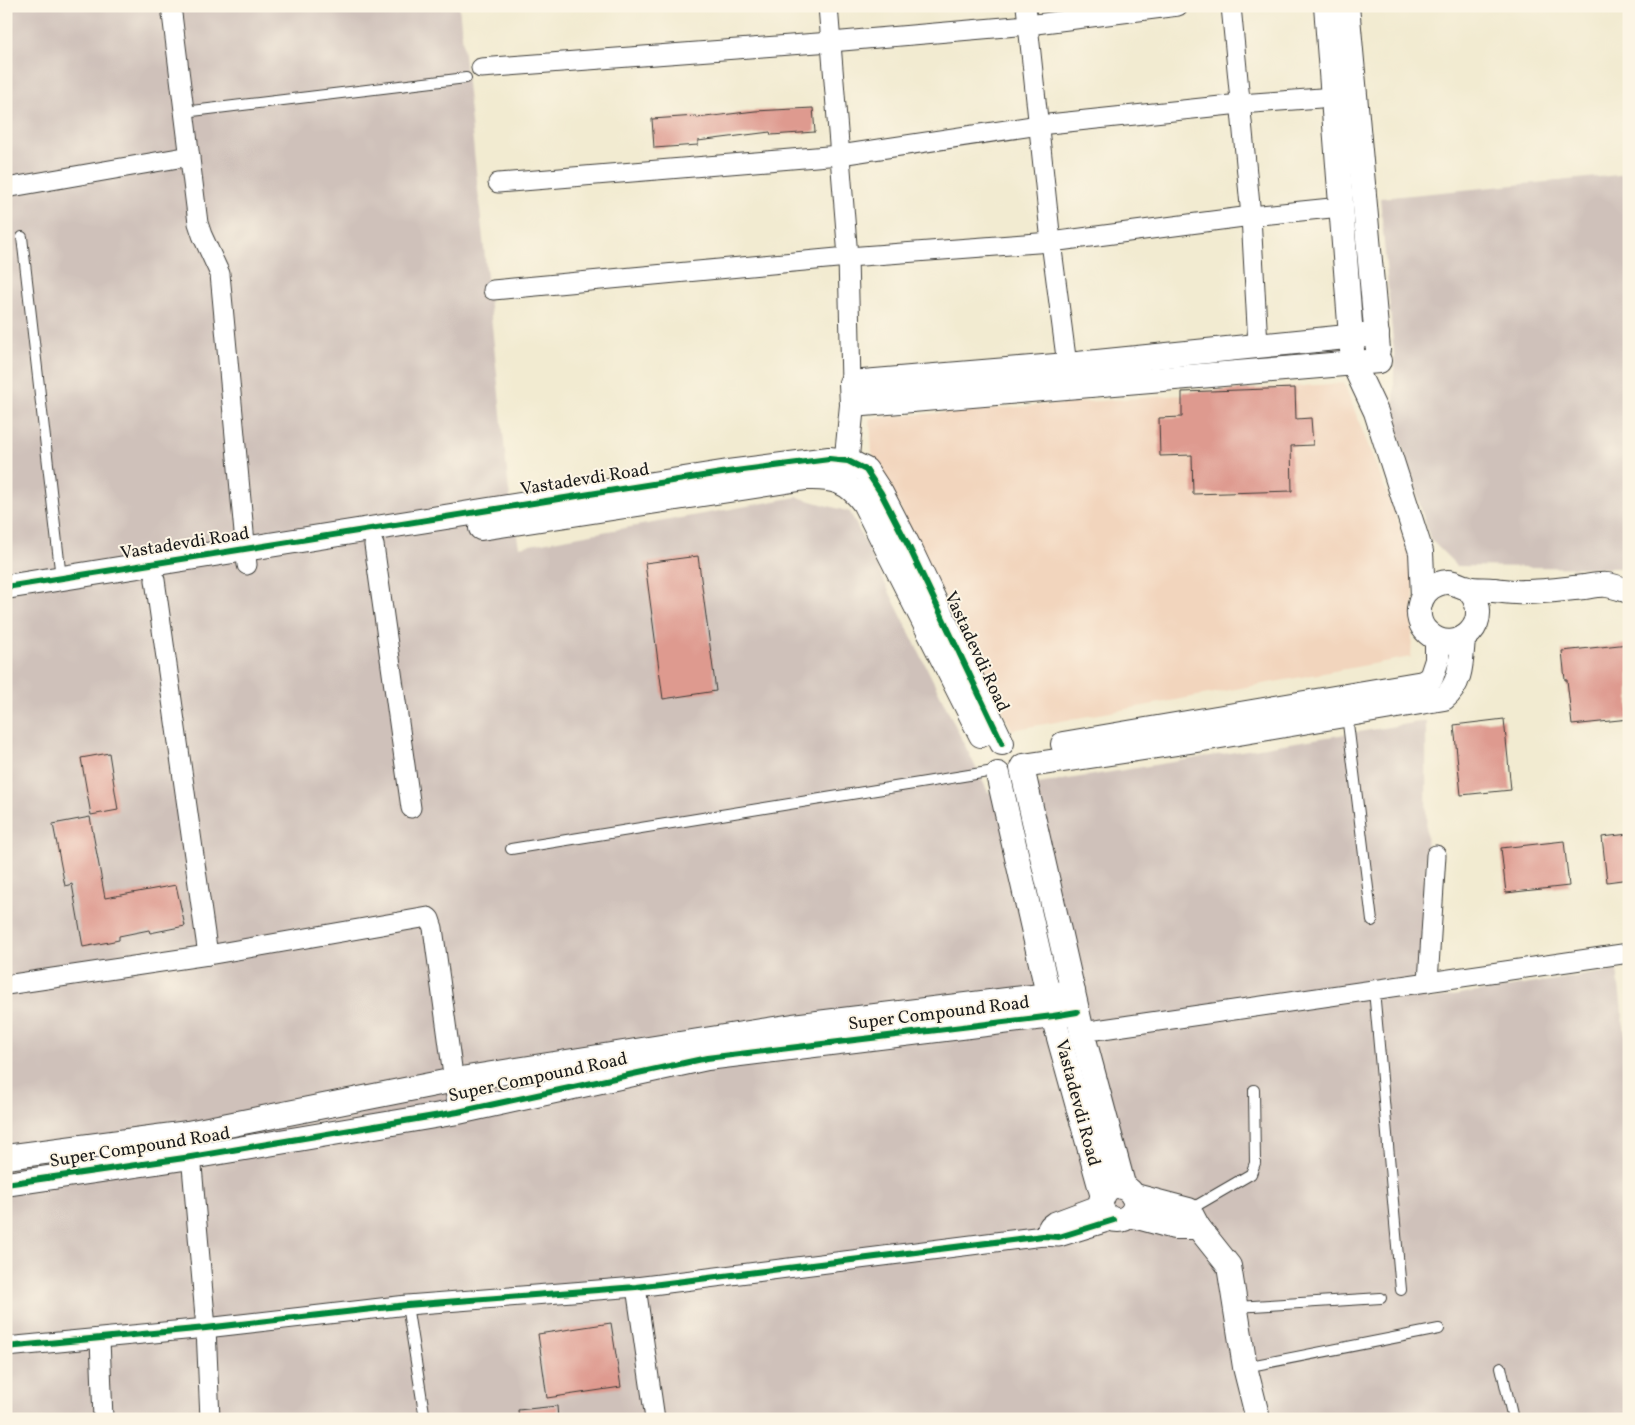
<svg xmlns="http://www.w3.org/2000/svg" width="1635" height="1425" viewBox="0 0 1635 1425" font-family="Vollkorn,serif">
<style>
.built{fill:#f2d5bd}
.industrial{fill:#cfc1ba}
.building{fill:#de9a8f}
.lines{fill:none;stroke-linecap:round;stroke-linejoin:round}
.service-casing{stroke:#3c3b37;stroke-width:12}
.minor-casing{stroke:#3c3b37;stroke-width:21}
.tertiary-casing{stroke:#3c3b37;stroke-width:26}
.service{stroke:#fff;stroke-width:10}
.minor{stroke:#fff;stroke-width:19}
.tertiary{stroke:#fff;stroke-width:24}
.cycleway-casing{stroke:#fcf5e5;stroke-width:9}
.cycleway{stroke:#00873e;stroke-width:6}
.labels{text-anchor:middle;dominant-baseline:central;stroke-width:4;stroke-linejoin:round;paint-order:stroke}
.street-label{font-size:18px;fill:#1c1c1c;stroke:#fcf5e5}
</style>
<rect width="100%" height="100%" fill="#fcf5e5"/>
<filter id="ink" filterUnits="userSpaceOnUse"><feTurbulence type="fractalNoise" baseFrequency=".02" numOctaves="2"/><feDisplacementMap in="SourceGraphic" scale="10" xChannelSelector="R" yChannelSelector="G"/><feConvolveMatrix kernelMatrix="1 2 1 2 8 2 1 2 1" color-interpolation-filters="sRGB"/></filter>
<filter id="wash" filterUnits="userSpaceOnUse"><feTurbulence type="fractalNoise" baseFrequency=".0096" numOctaves="4" result="noise"/><feDisplacementMap in="SourceGraphic" scale="20" xChannelSelector="R" yChannelSelector="G"/><feGaussianBlur stdDeviation="1.12" result="paint"/><feColorMatrix in="noise" values="0 0 0 0 0 0 0 0 0 0 0 0 0 0 0 0 0 1.4 0 .05"/><feComposite in="paint" operator="in"/></filter>
<g filter="url(#wash)">
<rect width="100%" height="100%" fill="#f2ebd1"/>
<polygon class="built" points="1344,383 1415,566 1411,657 1012,730 872,453 870,418"/>
<g class="industrial">
<polygon points="6,6 459,6 509,491 519,547 797,497 850,512 988,792 1426,721 1427,1000 1617,970 1629,1064 1629,1419 6,1419"/>
<polygon points="1629,174 1629,570 1618,568 1457,566 1430,539 1394,418 1394,354 1380,198"/>
</g>
<g id="blocks">
<g class="building">
<polygon points="813,108 815,132 771,135 770,132 698,141 698,145 654,148 652,119 696,116 697,118 755,111"/>
<polygon points="1295,388 1296,419 1311,418 1313,445 1291,446 1292,491 1193,494 1192,455 1160,456 1159,418 1182,417 1182,392"/>
<polygon points="698,556 716,691 663,699 645,563"/>
<polygon points="1629,644 1629,719 1572,725 1567,680 1565,680 1562,651"/>
<polygon points="1504,719 1511,790 1461,795 1454,725"/>
<polygon points="109,753 118,810 91,815 81,758"/>
<polygon points="90,817 105,898 176,885 185,926 150,933 149,930 119,936 119,940 83,947 72,884 65,886 53,824"/>
<polygon points="1629,834 1629,879 1607,882 1602,837"/>
<polygon points="1564,841 1569,886 1506,893 1501,848"/>
<polygon points="611,1323 621,1387 547,1398 538,1334"/>
<polygon points="557,1406 558,1419 519,1419 518,1410"/>
</g>
</g>
</g>
<g filter="url(#ink)">
<use href="#blocks" fill-opacity="0" stroke="#3c3b37" stroke-width="1"/>
<g class="lines">
<g class="service-casing">
<g id="service">
<polyline points="184,112 466,78"/>
<polyline points="22,237 61,578"/>
<polyline points="1347,715 1372,921"/>
<polyline points="511,849 994,771"/>
<polyline points="1374,990 1401,1290"/>
<polyline points="1189,1210 1251,1174 1255,1163 1254,1090"/>
<polyline points="407,1305 425,1419"/>
<polyline points="1236,1307 1381,1298"/>
<polyline points="1245,1367 1439,1329"/>
<polyline points="1501,1367 1513,1419"/>
</g>
</g>
<g class="minor-casing">
<g id="minor">
<polyline points="171,6 198,223 202,235 220,274 247,565"/>
<polyline points="828,6 848,257 851,383"/>
<polyline points="1026,6 1051,242 1067,365"/>
<polyline points="1231,6 1251,216 1258,345"/>
<polyline points="481,68 831,42 1028,25 1178,6"/>
<polyline points="498,183 840,155 1039,125 1240,104 1347,96"/>
<polyline points="6,188 190,156"/>
<polyline points="493,290 848,257 1051,242 1251,216 1341,207"/>
<polyline points="374,545 411,808"/>
<polyline points="155,580 208,955"/>
<polyline points="1428,982 1436,855"/>
<polyline points="6,985 208,955 428,917 430,919 433,928 458,1112"/>
<polyline points="1082,1032 1629,953"/>
<polyline points="190,1143 206,1328 210,1419"/>
<polyline points="1043,1236 1049,1225 1053,1222 1101,1204"/>
<polyline points="636,1287 655,1419"/>
<polyline points="100,1339 103,1419"/>
<polyline points="6,1347 206,1328 407,1305 636,1287 1043,1236 1059,1237 1114,1220"/>
</g>
</g>
<g class="tertiary-casing">
<g id="tertiary">
<polyline points="1326,6 1353,363 1376,412 1421,552 1423,596"/>
<polyline points="1347,6 1378,350"/>
<polyline points="852,405 1379,361"/>
<polyline points="845,476 852,405 851,383 1067,365 1377,334"/>
<path d="M481 528 806 478C833 477 848 481 864 503L981 735"/>
<polyline points="6,587 728,472 829,459 848,461 866,470 881,493 910,549 1002,743"/>
<path d="M1466 587C1499 619 1457 660 1428 633 1412 619 1418 591 1438 584 1452 579 1456 585 1467 588 1475 590 1485 589 1494 590 1503 591 1514 593 1524 592 1544 592 1564 589 1584 587 1591 586 1600 584 1607 585 1614 586 1622 589 1629 591"/>
<polyline points="1063,744 1423,683 1431,678 1437,660 1437,640"/>
<path d="M1023 766 1197 740 1444 698C1462 684 1461 659 1463 638"/>
<polyline points="1022,768 1082,1032 1124,1188"/>
<polyline points="998,774 1053,1016 1103,1197"/>
<polyline points="6,1157 188,1133 455,1080 793,1026 1073,992"/>
<polyline points="6,1184 191,1157 458,1112 707,1058 1053,1016 1077,1012"/>
<circle cx="1118" cy="1203" r="17"/>
<polyline points="1132,1195 1189,1210 1198,1227 1229,1266 1245,1367 1258,1419"/>
<polyline points="1130,1215 1174,1227 1198,1227"/>
</g>
</g>
<use href="#service" class="service"/>
<use href="#minor" class="minor"/>
<use href="#tertiary" class="tertiary"/>
<g class="cycleway-casing">
<g id="cycleway">
<polyline points="6,587 728,472 829,459 848,461 866,470 881,493 910,549 1002,743"/>
<polyline points="6,1184 191,1157 458,1112 707,1058 1053,1016 1077,1012"/>
<polyline points="6,1347 206,1328 407,1305 636,1287 1043,1236 1059,1237 1114,1220"/>
</g>
</g>
<use href="#cycleway" class="cycleway"/>
</g>
</g>
<g class="labels">
<g class="street-label">
<text transform="translate(585 480) rotate(-9)">Vastadevdi Road</text>
<text transform="translate(185 544) rotate(-9)">Vastadevdi Road</text>
<text transform="translate(976 652) rotate(65)">Vastadevdi Road</text>
<text transform="translate(939 1014) rotate(-7)">Super Compound Road</text>
<text transform="translate(538 1078) rotate(-12)">Super Compound Road</text>
<text transform="translate(1077 1103) rotate(75)">Vastadevdi Road</text>
<text transform="translate(140 1148) rotate(-9)">Super Compound Road</text>
</g>
</g>
<rect width="1635" height="1425" fill="none" stroke="#fcf5e5" stroke-width="25"/>
</svg>
